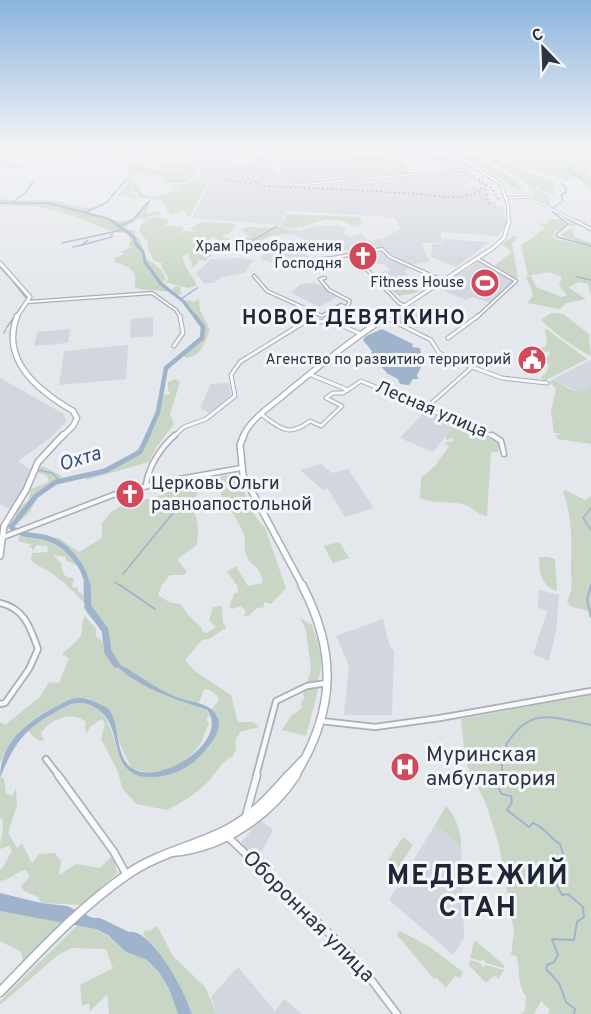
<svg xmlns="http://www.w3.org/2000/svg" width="591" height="1014" viewBox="0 0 591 1014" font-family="Overpass,sans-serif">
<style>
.built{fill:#d2d6de}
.green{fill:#c9d6c5;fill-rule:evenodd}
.water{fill:#9fb4cc}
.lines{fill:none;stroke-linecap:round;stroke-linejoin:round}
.stream-far1{stroke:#9fb4cc;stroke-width:1.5}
.stream{stroke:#9fb4cc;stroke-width:2}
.river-far4{stroke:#9fb4cc;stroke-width:2}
.river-far3{stroke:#9fb4cc;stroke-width:3}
.river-far2{stroke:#9fb4cc;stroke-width:4.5}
.river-far1{stroke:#9fb4cc;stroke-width:5}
.river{stroke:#9fb4cc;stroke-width:7}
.street-far5-casing{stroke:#a9aeb7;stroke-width:3}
.street-far4-casing{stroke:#a9aeb7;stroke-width:4.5}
.street-far3-casing{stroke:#a9aeb7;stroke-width:5}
.street-far2-casing{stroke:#a9aeb7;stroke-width:7}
.street-far1-casing{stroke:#a9aeb7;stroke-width:8}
.street-casing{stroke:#a9aeb7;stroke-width:9}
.secondary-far5-casing{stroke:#a9aeb7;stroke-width:4}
.secondary-far4-casing{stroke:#a9aeb7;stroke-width:5}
.secondary-far3-casing{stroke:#a9aeb7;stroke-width:7}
.secondary-far2-casing{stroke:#a9aeb7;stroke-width:8}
.secondary-far1-casing{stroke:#a9aeb7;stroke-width:10}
.secondary-casing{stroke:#a9aeb7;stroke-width:11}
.street-far5{stroke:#f7f8fa;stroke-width:1.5}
.street-far4{stroke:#f7f8fa;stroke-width:2}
.street-far3{stroke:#f7f8fa;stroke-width:3}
.street-far2{stroke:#f7f8fa;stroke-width:4}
.street-far1{stroke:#f7f8fa;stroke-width:4.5}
.street{stroke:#f7f8fa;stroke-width:6}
.secondary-far5{stroke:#fff;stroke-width:2}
.secondary-far4{stroke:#fff;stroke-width:3}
.secondary-far3{stroke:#fff;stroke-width:4.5}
.secondary-far2{stroke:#fff;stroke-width:5}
.secondary-far1{stroke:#fff;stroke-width:7}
.secondary{stroke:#fff;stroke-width:8}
.rail{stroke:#7d8696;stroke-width:1.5;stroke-dasharray:1.5 3;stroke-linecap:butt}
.labels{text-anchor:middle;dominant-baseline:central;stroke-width:6;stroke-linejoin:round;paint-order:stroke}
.far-poi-label{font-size:15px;fill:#2b3445;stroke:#f4f6f9;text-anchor:end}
.street-label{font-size:18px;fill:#2b3445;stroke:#f4f6f9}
.poi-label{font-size:18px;fill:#2b3445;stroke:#f4f6f9;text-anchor:start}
.far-district-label{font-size:20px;font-weight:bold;letter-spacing:1.5px;fill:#1d2536;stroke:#f4f6f9}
.water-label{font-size:20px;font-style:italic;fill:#34527a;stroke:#f4f6f9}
.near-poi-label{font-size:21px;fill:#2b3445;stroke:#f4f6f9;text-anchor:start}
.near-street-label{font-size:21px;fill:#2b3445;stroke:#f4f6f9}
.near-district-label{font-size:28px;font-weight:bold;letter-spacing:1.5px;fill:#1d2536;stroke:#f4f6f9}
</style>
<rect width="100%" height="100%" fill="#e4e7ec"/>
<g class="built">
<polygon points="46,147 110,147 110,150 109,152 92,152 69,148 68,153 11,157 16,150"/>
<polygon points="113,147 214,147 218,155 193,158 191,154 125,162 122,149 114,150"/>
<polygon points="331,147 407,147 421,153 410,147 425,147 446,159 445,160 459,159 473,167 454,170 431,156 435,160 402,160 395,156 399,161 353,165 364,179 310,184 291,182 282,169 280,158 282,158 279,151"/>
<polygon points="258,155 272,155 271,168 275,168 285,183 304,187 465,171 476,179 465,184 465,187 486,188 489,200 494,201 498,207 503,207 506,222 504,227 499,236 441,232 442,243 421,243 430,261 409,265 393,258 382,249 373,250 366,244 356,249 307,254 309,258 271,263 260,258 264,254 301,249 303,250 299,252 305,254 305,250 323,247 314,241 308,243 289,231 295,228 300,231 309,227 337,225 345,228 344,233 350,237 361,233 369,241 384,238 400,229 396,219 392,217 286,211 281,225 192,218 208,186 194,179 204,164 181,163 182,160 235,156 231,165 248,165 252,157"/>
<polygon points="443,239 489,242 490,242 456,267 431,257 432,244 443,244"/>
<polygon points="379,251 410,268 404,270 408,275 380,280 374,274 391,270 384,264 364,264 355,256"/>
<polygon points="236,258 253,260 244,273 222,277 213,283 204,283 196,273 211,259"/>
<polygon points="478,262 514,281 490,303 472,297 466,300 437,288"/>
<polygon points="311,283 322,285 337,297 319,307 291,293 301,284"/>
<polygon points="414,304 431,315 425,323 417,328 408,325 403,327 389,319"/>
<polygon points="153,317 153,336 130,338 131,319"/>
<polygon points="70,329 68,343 34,346 37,332"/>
<polygon points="128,345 126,379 59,385 64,351"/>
<polygon points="591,360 591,387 586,392 580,393 553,379"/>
<polygon points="0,378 64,414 66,422 50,438 18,461 31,471 23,489 10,509 0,504"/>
<polygon points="229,383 231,395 209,413 200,408 211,384"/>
<polygon points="427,409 458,421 433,452 400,438"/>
<polygon points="321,464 332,473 348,469 374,508 345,517 328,489 323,490 300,470"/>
<polygon points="539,590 559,595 556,631 549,661 533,654 547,612 538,607"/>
<polygon points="383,619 389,644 394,651 392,715 344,715 349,666 336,636"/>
<polygon points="260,820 273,830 257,860 240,844"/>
<polygon points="435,825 461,846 464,938 453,955 389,900"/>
<polygon points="238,967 275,1011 284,999 302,1014 217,1014 211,997"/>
</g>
<g class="green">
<polygon points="301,147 331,147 321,148 325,155 322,157 357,152 352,147 343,148 344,152 339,147 359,147 370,155 391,153 402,160 401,163 414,175 349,181 339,166 344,167 359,164 359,160 366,158 282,165 283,170 280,170 278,149"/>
<polygon points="446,147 512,147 520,150 518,147 537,147 550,154 549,155 561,160 561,157 542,147 591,147 590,167 567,159 564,160 589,168 587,174 591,176 591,189 583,185 581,179 574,178 567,181 491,154 495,152 481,149 450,150"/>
<polygon points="472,154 516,180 523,193 462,156"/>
<polygon points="475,154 488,156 553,182 554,195 545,191 543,193 549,198 550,206 533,197 532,195 543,198 536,194 529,186 540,192 541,190 535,184 537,188 534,188 484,156"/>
<path d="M172 162 201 165 196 166 199 167 188 183H165L162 176 141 174 149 172 133 175 131 180 140 188 141 193C154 201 166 192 178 191L179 188 173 190V187L179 186 172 185 189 184 195 179 206 185 190 216 187 215 185 211 170 215 161 200 141 198 136 192 130 189V194H135L137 198 117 196 128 183V166L143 165 158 171H191L161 168 163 164Z"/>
<path d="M0 199C18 202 35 199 53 201 70 203 79 210 98 207L90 210 91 213C105 217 126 229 136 214 141 208 142 204 150 202L146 214 157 211 161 214 149 216V219L141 220 142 218H139L124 228 136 231 134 234 140 240 147 259 161 269 166 279 163 282 172 291 174 287 180 286 181 294 177 295 171 292 139 289 135 287C134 283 136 280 135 276 133 267 121 264 114 262L115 258 125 254 121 252 133 246 129 245 131 240 127 233 113 232 74 216 34 206H1Z"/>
<path d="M287 214 360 217 362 225 353 227C325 207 308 235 282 226L295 234C284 234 274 234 263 239L266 245 249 249 239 247 243 244 235 243 238 239H246L244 237 254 236 247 235 241 230 249 227 272 228 281 226Z"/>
<polygon points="152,217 167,219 169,222 164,225 182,227 184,228 179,235 184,231 197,232 190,229 202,222 236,224 229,234 222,235 225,239 230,237 229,240 219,241 213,236 207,242 195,242 200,244 196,245 199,248 194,249 202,255 213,255 207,258 207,260 196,261 199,263 190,268 192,264 188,253 182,257 186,267 197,285 189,288 165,282 169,279 161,266 162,263 154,261 147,246 148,243 139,231 141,225"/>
<path d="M568 218 584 226H567L570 224 566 219H562L566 225 554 233 553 237 555 239 586 245 560 235 572 228 574 237 591 243V295L588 284 580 282 568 287 586 299 566 303 560 309 527 303C538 293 530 289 526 277L531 276 536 287 562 297 567 295 559 285 562 277 549 272 528 276 521 245 534 237 546 226H539L541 223 547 224 549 220Z"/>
<polygon points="513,236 518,237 512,244 518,277 514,279 494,266 512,252 502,244"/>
<polygon points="403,277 419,292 399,296 381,282"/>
<path d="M199 299 200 310 210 330C204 343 202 356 186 358L183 355 202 339 204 327 184 301 189 300 193 302Z"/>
<path d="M551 313 563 314 589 334 591 356C573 347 556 334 541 320Z"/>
<polygon points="545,328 587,359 544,381 541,377 546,373 549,366 545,361 550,353 547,349 548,352 543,352 541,347 545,347 547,342"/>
<path d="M176 379 180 382 170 414 174 424 156 448 149 462 86 480V475C137 457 149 449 164 395L171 394 168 390V382Z"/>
<path d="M553 379C565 386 579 398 591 387V444L557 439 556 435 562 434 554 433 551 411 556 389 550 383Z"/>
<path d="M465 425 495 438 500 444 498 452H491L487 516C478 515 473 507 465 505 450 500 435 505 420 498L421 478 435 466 449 446 444 443 454 441 452 438 446 440V436L453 427Z"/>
<polygon points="42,466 62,476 57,484 41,492 29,513 15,526 16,510 28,501 31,489 49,482 47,476 37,472"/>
<path d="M232 474 240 482 255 516 265 528 286 588 271 604 265 602 263 606 266 607 257 608 248 616H244L246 611 241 606 232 609 229 607 234 594 238 592 237 585 227 572 236 566 248 586 262 583C262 565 252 569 246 555 243 547 247 539 243 532 237 518 227 507 221 494L223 484 218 477Z"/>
<path d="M174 489H194L197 494 190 507C200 519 199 531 196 546L177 559 187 572 183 575H170L162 585 158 595 169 602 181 604 188 615 202 628V631L207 633 216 627 209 620 213 607 222 606 223 622 226 628 209 639 202 640 185 660 196 672 231 695 238 722H253L259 727 240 732 235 741 236 748 233 756C220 762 216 774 207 783 195 795 181 803 167 810L136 804 122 788 118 772 101 739 105 724 102 719 90 727 87 733 85 730 86 722C73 710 50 719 41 733L44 740 39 741 27 730C37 720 50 715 62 708 114 682 109 751 130 773L167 775 211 744 218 716 212 709 219 700C216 693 211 689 204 689L199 703 195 702 198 708 206 710 210 716 206 718 209 724C204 732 203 743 196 750 181 767 152 779 131 767L120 744 111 712 88 698C45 707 19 721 0 763V722L5 725 40 697 49 682 59 683 69 658 63 655V653C69 648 77 642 81 635 83 631 80 625 85 616L96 629V637L105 643C103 622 89 622 84 607L86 605C75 593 63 580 48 571 42 567 36 566 31 560L32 553 48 552 47 546 37 545 32 551V548L28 547 32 545 18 541 19 536 59 538 79 552 102 538V523L111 512 124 504 153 498ZM53 555 65 557 66 561 79 566 89 590 86 602 83 594 78 592V588L72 587 74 578C63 579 63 572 61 563Z"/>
<path d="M565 490 585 500 591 496V612L570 606 567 601C575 587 570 578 571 564 572 538 572 516 563 492Z"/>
<polygon points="339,542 349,558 333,563 324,546"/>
<path d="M548 557 555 559 557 591C540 585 540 573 539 557Z"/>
<path d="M300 618 312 625C318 643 328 667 315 684L318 690 306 736 282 730 291 716 302 708 301 702 304 699 303 695 311 670 306 630Z"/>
<path d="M591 695V1014H548L550 1010 541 1001 534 1014H521L525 1010 526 996C516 983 521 971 516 956L511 955 514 932 499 845 486 804 466 763 461 719Z"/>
<path d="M0 777 4 778 6 794 12 796 16 788 17 805 8 833 17 848 22 843 32 863 39 854 55 853 61 861 59 875 76 864 100 868 113 855 117 873 81 905 41 903 38 897 24 891 21 886 30 877 26 870C16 872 10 880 0 881V868L1 870 12 851 10 846 0 849C0 838 5 829 2 818L0 820Z"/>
<path d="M446 806C456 817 461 830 461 846L435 825Z"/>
<polygon points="403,837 413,845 398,868 388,860"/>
<polygon points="0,911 64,921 23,962 21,952 0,941"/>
<polygon points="78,925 96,929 111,938 126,952 147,960 159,972 169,989 178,1014 109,1014 107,995 90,1011 89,1003 82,1006 80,985 113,968 106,949 72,948 58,955 0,1005 0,1001"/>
<polygon points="157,926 173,956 205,987 217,1014 192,1014 189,1005 155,947 143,935 145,930 149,931"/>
<polygon points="400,931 430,947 463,972 460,978 455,976 446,988 437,978 434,979 397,935"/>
<polygon points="474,941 476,941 505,966 504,968 486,963 483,959 480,961 470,958"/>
<polygon points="470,960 480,963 483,967 486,965 504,970 498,979 495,975 486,983 469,965"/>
</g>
<g class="water">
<polygon points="382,329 413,344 412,347 420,348 423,363 417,375 418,379 413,379 409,385 400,384 398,379 388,374 371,356 372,351 363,340 366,336"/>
<path d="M111 660C135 671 154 689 179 698 191 702 209 703 216 714 225 728 211 744 202 754 189 769 168 778 149 777 106 777 126 726 96 708 91 705 85 702 79 703 70 703 62 708 54 713 25 728 12 747 0 778 0 744 25 723 53 708 60 705 70 698 78 698 89 697 98 704 108 708 121 724 114 756 132 768 159 787 231 741 207 710 175 699 134 687 111 660Z"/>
<path d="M0 893 41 903 67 906 93 918H100L129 932C152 928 186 994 192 1014H178L169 989 159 972 147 960 126 952 108 935 96 929 0 911Z"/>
</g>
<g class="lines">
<g class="stream-far1">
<polyline points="498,147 507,151"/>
<polyline points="74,149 106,153"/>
<polyline points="0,151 3,147"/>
<polyline points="449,152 466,163"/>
<polyline points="565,169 585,180"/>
<polyline points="12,203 27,191 33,181"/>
<polyline points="553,208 563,201 561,195 566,192 566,188 561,183"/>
<polyline points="86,212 106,203 128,178"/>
<polyline points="553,212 568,224 556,234 557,237 591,246"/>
<polyline points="119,226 133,220 150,200"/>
<polyline points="252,241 277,226"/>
<polyline points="62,243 122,230"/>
<polyline points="82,245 112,237 112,234"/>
<polyline points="73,247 82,245 88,240"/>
<polyline points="0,267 11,279"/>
<polyline points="577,277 591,280"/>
<polyline points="12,280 27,299"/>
<polyline points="181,299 197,288"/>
<polyline points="7,327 22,306"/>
<polyline points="4,333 6,329"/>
<polyline points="38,470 52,473 60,481"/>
<polyline points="591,508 583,518 591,530"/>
<polyline points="123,574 178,507"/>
<polyline points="115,582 122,587"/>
</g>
<g class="stream">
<polyline points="120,585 155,609"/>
<polyline points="591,585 587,600 591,617"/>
<path d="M574 1014 575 1009 566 1002 559 983 546 969 547 965 554 962 558 955 552 939 574 940 577 922 584 917 583 907 568 894 562 895 551 874V871L565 860 560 844C550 838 543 826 533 823L529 827 507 810 512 802 511 796 502 794 495 783 502 771V762L509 755 506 745C530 706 552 717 591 725"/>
</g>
<polyline class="river-far4" points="0,203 48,203 109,219 114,223"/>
<polyline class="river-far3" points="112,221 134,237 136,244 143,252 145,262 161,284 183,301 196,318"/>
<polyline class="river-far2" points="147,437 158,412 166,368 202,338 203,327 195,316"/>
<path class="river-far1" d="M87 587C87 568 66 543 47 538 34 534 21 537 11 527L36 496 56 482 105 471 140 452 148 435"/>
<polyline class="river" points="87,585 88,607 105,630 108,652 116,664"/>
<g class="street-far5-casing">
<g id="street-far5">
<polyline points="18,147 2,167 65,161"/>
<path d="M274 147C283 162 278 180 298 185L480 168"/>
<polyline points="408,147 432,157 451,171"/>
<polyline points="276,149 298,147"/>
<polyline points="506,198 528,197 579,223"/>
</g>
</g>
<g class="street-far4-casing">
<g id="street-far4">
<polyline points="576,221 591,229"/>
<polyline points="353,255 399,303 405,306"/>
<polyline points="284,262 332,258 382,249 390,257 444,281"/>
<polyline points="254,276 267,291 322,316 341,305 369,318"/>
<polyline points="325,278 320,279 329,290 350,301 347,307"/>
<polyline points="28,302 152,293 176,310 181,318"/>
<polyline points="476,318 516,281 478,259"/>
</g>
</g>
<g class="street-far3-casing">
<g id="street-far3">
<polyline points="366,316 379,322"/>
<polyline points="387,318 431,340 439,353 472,367 502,378 547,383"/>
<polyline points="448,338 478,316"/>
<polyline points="174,346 183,333 180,316"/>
<polyline points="309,374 348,390"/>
<polyline points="427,407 471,368"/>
<path d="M261 414C280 428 288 438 310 421L321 426 342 406 326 398 333 393H343L361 381 495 437"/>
<polyline points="173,437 184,427 206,419 235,396 231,375 240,362 303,323 331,321 361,334"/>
</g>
</g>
<g class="street-far2-casing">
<g id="street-far2">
<polyline points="492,435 501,441 504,454"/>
<path d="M146 485C148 467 161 447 175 435"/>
<polyline points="1,538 113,495 163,482 241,468"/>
</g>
</g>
<g class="street-far1-casing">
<g id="street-far1">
<path d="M0 603C25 609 30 627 38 649L29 669 5 703 0 704"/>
<polyline points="321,721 375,727 440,718 591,691"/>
<polyline points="46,759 59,776"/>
<polyline points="256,776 276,701 307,686 327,683"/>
</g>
</g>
<g class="street-casing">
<g id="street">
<polyline points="58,775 114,852 126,874"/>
<polyline points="246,815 257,775"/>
<polyline points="228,837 354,957 397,1014"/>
</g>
</g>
<g class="secondary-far5-casing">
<polyline id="secondary-far5" points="444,147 501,184 508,206 509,223"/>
</g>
<g class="secondary-far4-casing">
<g id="secondary-far4">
<polyline points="0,263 30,297 16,318"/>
<polyline points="386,318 493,248 504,238 509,221"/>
</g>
</g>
<g class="secondary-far3-casing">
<g id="secondary-far3">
<path d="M17 316C0 361 39 391 73 411L77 418 73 426 62 437"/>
<path d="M243 437C250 419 270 407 285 394 319 366 351 340 388 316"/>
</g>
</g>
<g class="secondary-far2-casing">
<g id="secondary-far2">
<polyline points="244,435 240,445 243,475 303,587"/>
<polyline points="0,556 4,526 26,490 38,462 63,435"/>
</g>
</g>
<g class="secondary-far1-casing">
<g id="secondary-far1">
<polyline points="288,776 302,761"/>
<path d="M295 776C335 711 338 654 302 585"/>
</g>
</g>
<g class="secondary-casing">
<g id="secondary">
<path d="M172 852C222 848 269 816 296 775"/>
<path d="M0 992C40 951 80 907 128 874 158 853 196 846 228 829 253 816 271 795 289 775"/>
</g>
</g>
<use href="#street-far5" class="street-far5"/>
<use href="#street-far4" class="street-far4"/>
<use href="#street-far3" class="street-far3"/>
<use href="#street-far2" class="street-far2"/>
<use href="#street-far1" class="street-far1"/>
<use href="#street" class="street"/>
<use href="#secondary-far5" class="secondary-far5"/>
<use href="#secondary-far4" class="secondary-far4"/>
<use href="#secondary-far3" class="secondary-far3"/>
<use href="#secondary-far2" class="secondary-far2"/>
<use href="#secondary-far1" class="secondary-far1"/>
<use href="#secondary" class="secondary"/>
<g class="rail">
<polyline points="0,155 6,147"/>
<path d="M263 155 248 178 263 186C310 188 357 190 403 193 432 194 454 203 481 191L482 183 428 147"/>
<polyline points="290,165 407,155 442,159"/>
<polyline points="479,179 492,188 499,200"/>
<polyline points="227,180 254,184"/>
<polyline points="481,182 485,186 489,206"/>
</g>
</g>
<linearGradient id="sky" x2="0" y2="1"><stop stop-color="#8bb4dd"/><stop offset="0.51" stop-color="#f3f4f6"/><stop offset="1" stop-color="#f3f4f6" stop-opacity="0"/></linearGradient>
<rect width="591" height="289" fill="url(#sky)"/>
<defs>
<g id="church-disc" transform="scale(1.5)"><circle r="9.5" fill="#d1495b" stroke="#f4f6f9"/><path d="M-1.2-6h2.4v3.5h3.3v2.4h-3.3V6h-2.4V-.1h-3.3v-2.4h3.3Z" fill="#fff"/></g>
<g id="stadium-disc" transform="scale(1.5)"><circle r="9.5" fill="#d1495b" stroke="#f4f6f9"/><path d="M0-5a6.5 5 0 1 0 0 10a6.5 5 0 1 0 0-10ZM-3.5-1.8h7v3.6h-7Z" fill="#fff"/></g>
<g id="civic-disc" transform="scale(1.5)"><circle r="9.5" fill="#d1495b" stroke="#f4f6f9"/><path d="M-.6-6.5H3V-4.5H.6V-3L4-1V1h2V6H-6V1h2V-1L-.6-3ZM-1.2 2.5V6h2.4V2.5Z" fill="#fff"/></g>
<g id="hospital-disc" transform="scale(1.5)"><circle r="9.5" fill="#d1495b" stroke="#f4f6f9"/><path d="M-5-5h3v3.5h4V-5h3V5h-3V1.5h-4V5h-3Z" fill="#fff"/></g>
</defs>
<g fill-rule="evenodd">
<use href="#church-disc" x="363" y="256"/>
<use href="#stadium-disc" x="485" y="283"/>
<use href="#civic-disc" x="532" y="360"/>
<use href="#church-disc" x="130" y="494"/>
<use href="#hospital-disc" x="405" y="767"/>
</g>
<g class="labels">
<g class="far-poi-label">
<text x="342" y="247">Храм Преображения<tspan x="342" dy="17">Господня</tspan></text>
<text x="464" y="283">Fitness House</text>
<text x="511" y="360">Агенство по развитию территорий</text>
</g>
<g class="street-label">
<text transform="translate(431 410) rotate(23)">Лесная улица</text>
</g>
<g class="poi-label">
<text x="151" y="484">Церковь Ольги<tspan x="151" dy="21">равноапостольной</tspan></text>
</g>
<g class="far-district-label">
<text x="354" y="319">НОВОЕ ДЕВЯТКИНО</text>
</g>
<g class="water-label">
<text transform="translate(80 460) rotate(-17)">Охта</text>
</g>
<g class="near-poi-label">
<text x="426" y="755">Муринская<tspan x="426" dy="24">амбулатория</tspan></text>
</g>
<g class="near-street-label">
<text transform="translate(308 917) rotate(45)">Оборонная улица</text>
</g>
<g class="near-district-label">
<text x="478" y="877">МЕДВЕЖИЙ<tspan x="478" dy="32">СТАН</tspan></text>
</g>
</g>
<g transform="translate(543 48) rotate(337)" stroke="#f4f6f9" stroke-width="4.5" paint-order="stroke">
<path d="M0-4.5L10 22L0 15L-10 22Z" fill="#2b3445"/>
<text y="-9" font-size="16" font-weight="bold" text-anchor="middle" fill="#2b3445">С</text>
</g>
</svg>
